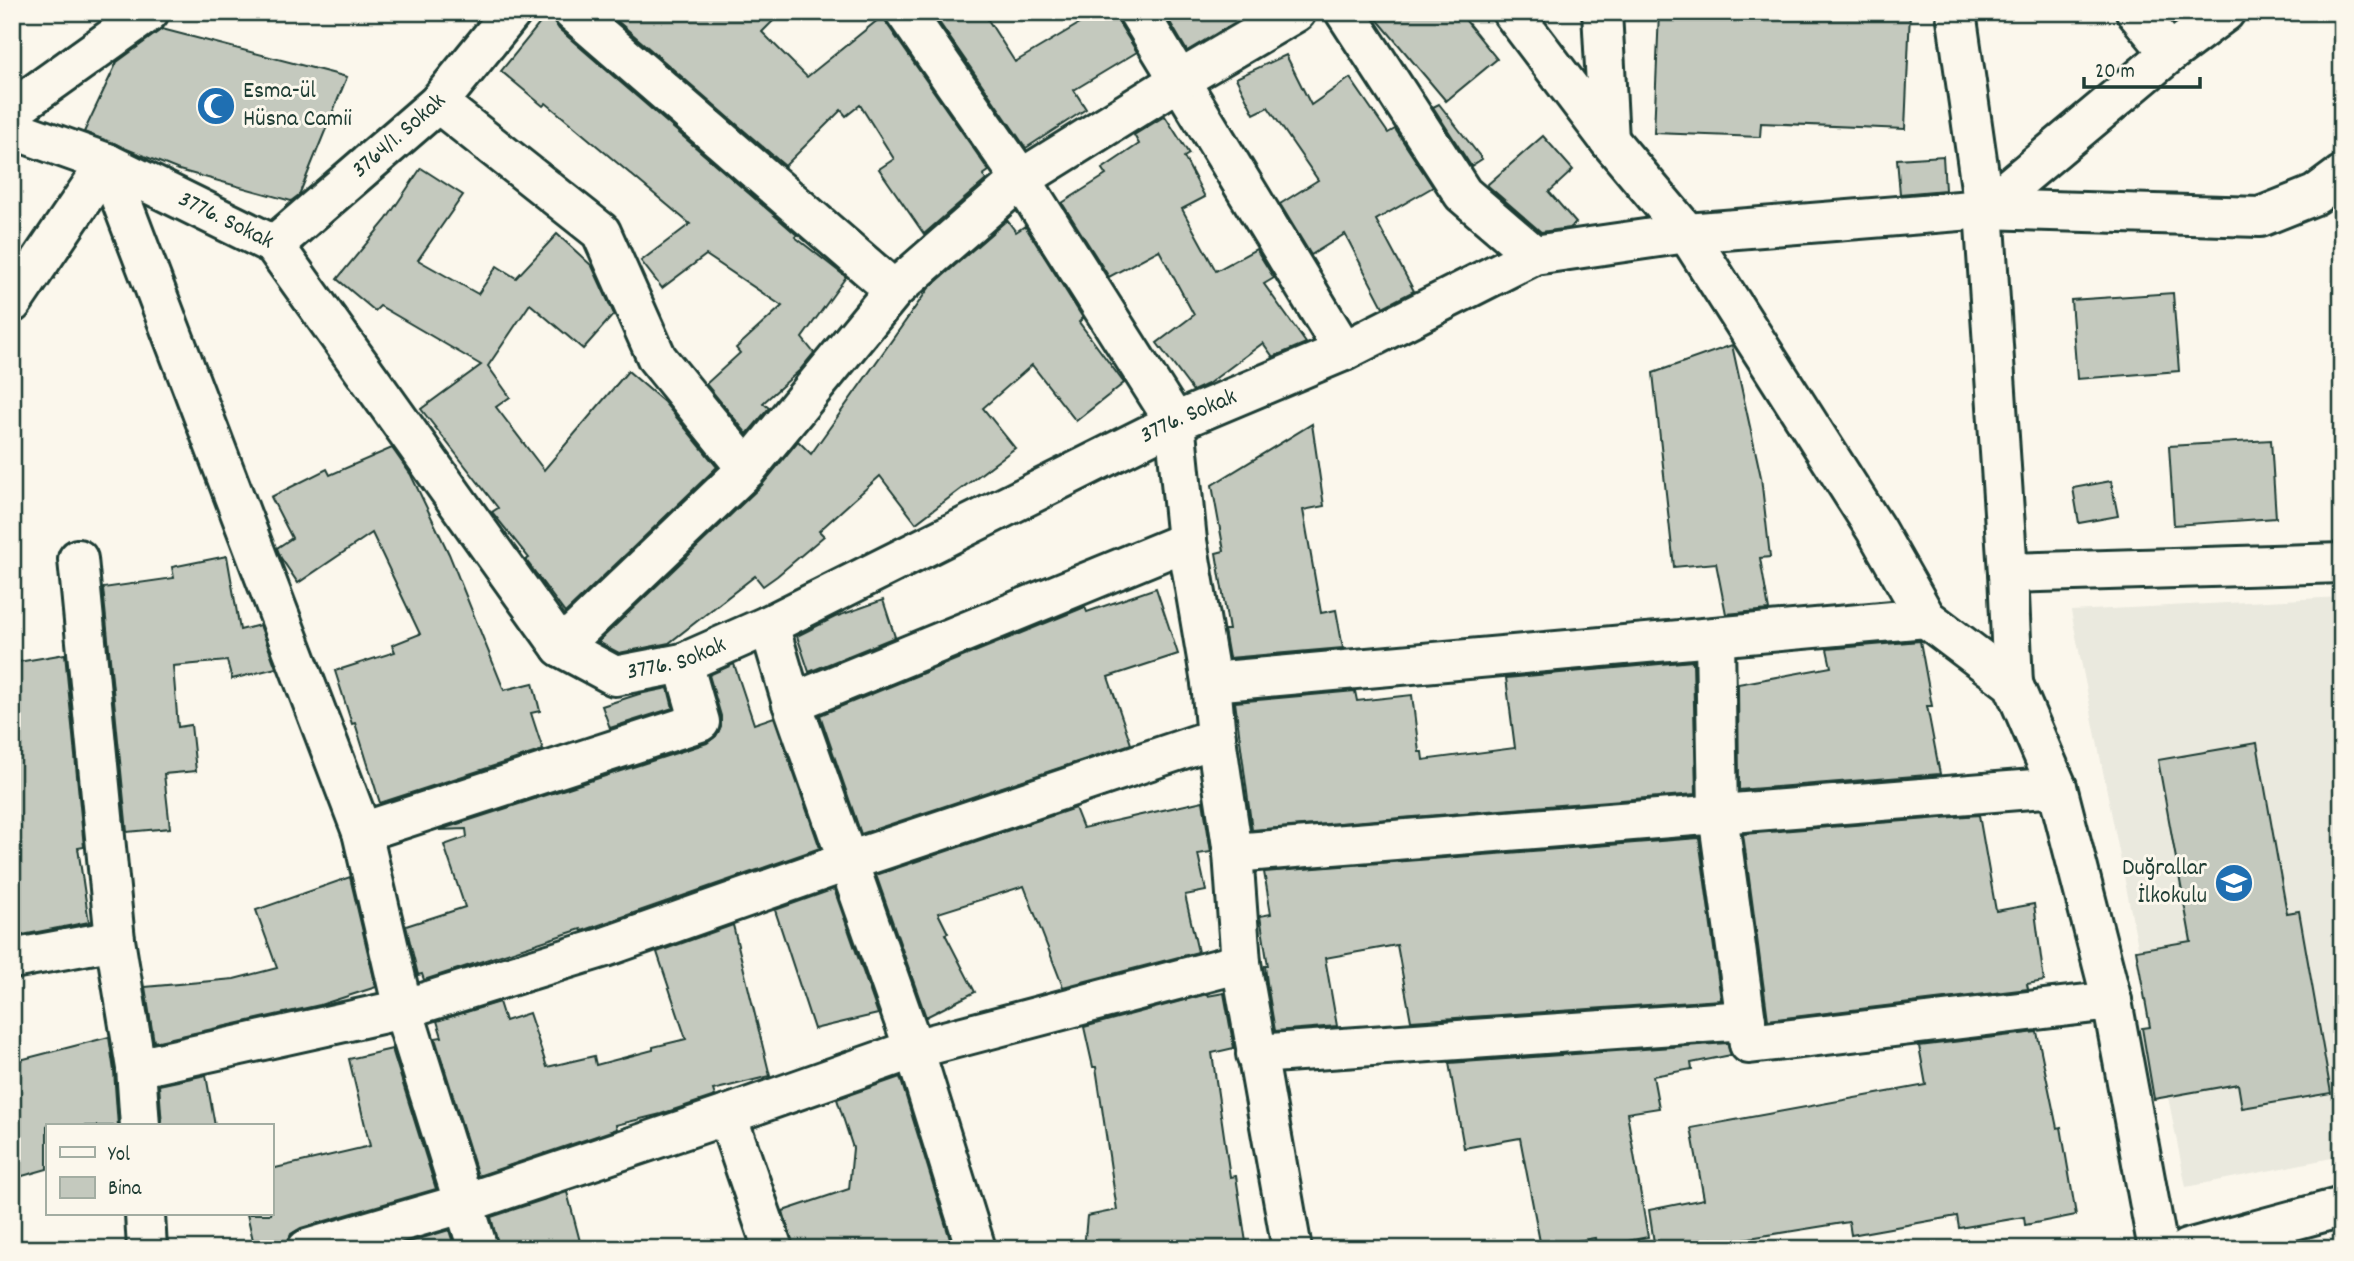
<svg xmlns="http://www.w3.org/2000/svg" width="2354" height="1261" viewBox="0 0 2354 1261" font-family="Dekko,sans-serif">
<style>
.built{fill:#eae9de}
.building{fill:#c4c9be;stroke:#1f3d34;stroke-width:2}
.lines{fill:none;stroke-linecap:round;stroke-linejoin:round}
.minor-casing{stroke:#1f3d34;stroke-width:44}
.major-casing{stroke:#1f3d34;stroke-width:44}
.minor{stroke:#fbf7ec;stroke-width:38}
.major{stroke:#fbf7ec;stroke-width:38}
.labels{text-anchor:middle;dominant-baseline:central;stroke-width:6;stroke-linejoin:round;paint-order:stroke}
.poi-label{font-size:24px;fill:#1f3d34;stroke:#fbf7ec;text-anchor:start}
.street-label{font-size:24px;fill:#1f3d34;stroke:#fbf7ec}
</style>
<rect width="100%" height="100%" fill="#fbf7ec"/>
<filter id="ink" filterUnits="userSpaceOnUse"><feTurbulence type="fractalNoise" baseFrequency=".0143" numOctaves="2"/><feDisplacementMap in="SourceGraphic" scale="14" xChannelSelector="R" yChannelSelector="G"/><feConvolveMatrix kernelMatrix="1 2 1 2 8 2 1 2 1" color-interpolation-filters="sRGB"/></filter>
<g filter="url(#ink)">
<polygon class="built" points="2342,597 2342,1156 2186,1187 2071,611"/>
<g class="building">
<polygon points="549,12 552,12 553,20 559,29 797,235 795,237 846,277 802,338 814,353 800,370 763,403 769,408 747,434 706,384 740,353 736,348 782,306 706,255 662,288 641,261 690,224 546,103 543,106 501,71"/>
<polygon points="607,12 782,12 762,32 807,77 884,15 887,24 989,171 983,175 986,180 924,234 879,169 894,159 860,105 846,116 841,110 785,166"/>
<polygon points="932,12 983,12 1015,62 1099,12 1116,12 1119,23 1137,52 1074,90 1086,109 1026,148"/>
<polygon points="1164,12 1252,12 1187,51"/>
<polygon points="1371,12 1459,12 1497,59 1446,101"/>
<polygon points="1659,12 1910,12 1905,129 1761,123 1760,137 1654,133"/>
<polygon points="162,29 347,77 299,195 291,201 179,170 84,132 117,62"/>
<polygon points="1286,55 1311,105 1350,78 1388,133 1395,129 1433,187 1376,220 1414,291 1383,307 1345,234 1311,255 1280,204 1318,180 1268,107 1254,114 1236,78"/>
<polygon points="1439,104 1482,159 1471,166 1433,107"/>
<polygon points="1165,116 1189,154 1184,157 1205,197 1182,209 1216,271 1256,249 1274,278 1264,284 1306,343 1273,357 1263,343 1208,384 1193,391 1157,343 1194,315 1159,250 1109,277 1062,203 1106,175 1102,169 1139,144 1134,135"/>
<polygon points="1543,136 1573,170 1549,192 1576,223 1570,228 1541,232 1487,185"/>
<polygon points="1943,156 1945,190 1900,194 1897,159"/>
<polygon points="421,168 463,195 418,260 478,294 497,266 516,278 557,234 592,266 614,314 583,349 530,304 488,366 510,397 496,407 544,470 628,371 664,402 717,467 565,613 526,560 529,558 492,512 498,508 421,409 481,365 380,306 375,311 337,279 386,220"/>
<polygon points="1007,220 1016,232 1025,226 1083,318 1079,322 1124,383 1076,421 1032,365 983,408 1015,448 916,523 880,476 819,531 824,536 777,576 763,586 755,576 669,643 619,653 598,642 762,485 798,441 811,454 929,288"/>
<polygon points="2173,293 2179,371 2077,379 2071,300"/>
<polygon points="1732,345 1761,477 1770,557 1760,558 1769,610 1726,614 1716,563 1674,567 1653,373"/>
<polygon points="1312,424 1324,506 1303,510 1321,613 1336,610 1343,648 1229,658 1224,630 1229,630 1216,553 1224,551 1212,485"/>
<polygon points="2271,440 2276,518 2174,525 2169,446"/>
<polygon points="392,448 411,475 449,554 504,690 533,683 540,711 531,713 543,750 380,803 355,723 352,724 335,671 395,652 392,645 420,634 372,533 298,583 281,558 277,548 292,538 271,497 327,469 330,475"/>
<polygon points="2111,481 2118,516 2079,523 2073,488"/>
<polygon points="227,556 240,630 260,625 276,668 232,679 227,661 173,666 178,727 191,725 196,771 164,774 170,828 127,832 103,588 174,578 172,567"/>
<polygon points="1156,588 1178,654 1108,677 1131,744 861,834 820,715 1085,607 1087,612"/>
<polygon points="883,600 895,637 809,672 797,636 835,617"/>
<polygon points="1920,641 1932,706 1927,706 1940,774 1739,790 1738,684 1831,667 1827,649"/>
<polygon points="65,654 84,847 78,848 89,922 12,937 12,663"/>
<polygon points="1693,661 1696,794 1252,830 1235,702 1355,691 1357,701 1412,695 1419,752 1422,752 1423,760 1515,748 1506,678"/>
<polygon points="734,664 754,724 774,717 820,848 582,931 581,929 424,980 422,974 418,975 406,926 465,907 444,845 467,837 466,829 439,830 707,743 716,736 721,726 721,716 709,675"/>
<polygon points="668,688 673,708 610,728 602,706 639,694"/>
<polygon points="2257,743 2287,913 2299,911 2331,1093 2242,1108 2238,1084 2154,1099 2142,1028 2150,1027 2136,950 2191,941 2158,760"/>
<polygon points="1203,801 1211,852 1198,854 1206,891 1185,895 1198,952 1063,987 1024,886 938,913 948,933 945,934 975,992 926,1017 876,875 1075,808 1083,828"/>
<polygon points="1979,815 1996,911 2034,904 2044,981 2027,984 2028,989 1768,1020 1743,834"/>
<polygon points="1699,838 1721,1000 1411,1021 1397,945 1325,958 1337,1026 1275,1031 1267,983 1265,966 1268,966 1260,916 1271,914 1264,872"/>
<polygon points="350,877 376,987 320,1005 154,1042 145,987 234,979 277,968 256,910"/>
<polygon points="834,889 878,1014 814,1029 775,910"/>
<polygon points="733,925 770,1076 713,1090 715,1096 661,1114 616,1125 617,1129 478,1176 435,1038 442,1037 437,1021 499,1002 505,1021 529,1013 547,1067 594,1056 596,1065 653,1050 653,1047 686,1039 657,952"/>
<polygon points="1224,993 1234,1048 1212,1053 1230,1177 1236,1176 1247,1249 1084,1249 1087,1216 1117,1210 1096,1067 1093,1067 1084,1027 1207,994 1208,996"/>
<polygon points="2037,1032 2057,1128 2061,1127 2076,1215 2025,1225 2024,1217 1959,1228 1957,1216 1851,1235 1849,1222 1712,1244 1711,1239 1655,1249 1649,1210 1704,1199 1691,1128 1926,1085 1919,1046"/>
<polygon points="109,1037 114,1071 118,1126 47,1126 47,1169 12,1179 12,1062"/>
<polygon points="1727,1043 1731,1055 1691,1063 1692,1069 1653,1076 1659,1108 1627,1113 1648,1237 1597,1247 1595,1238 1541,1247 1520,1138 1464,1148 1449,1063"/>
<polygon points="392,1049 436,1189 301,1228 291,1234 286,1249 255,1249 247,1214 271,1214 271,1169 370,1146 349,1059"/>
<polygon points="206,1075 215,1126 162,1126 159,1085"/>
<polygon points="900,1077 953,1249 794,1249 783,1211 849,1189 853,1148 837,1099"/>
<polygon points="567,1192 582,1249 499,1249 491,1217"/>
<polygon points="449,1230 455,1249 386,1249"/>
</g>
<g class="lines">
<g class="minor-casing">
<g id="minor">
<polyline points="573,12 894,290"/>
<polyline points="905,12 1021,179 1175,422 1187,541 1211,682 1216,738 1233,853 1241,963 1292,1249"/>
<polyline points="1138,12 1344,351 1534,255 1687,233 1984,209 2260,217 2315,195 2342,175"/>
<polyline points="1345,12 1463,194 1534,255"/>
<polyline points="1512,12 1609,140 1687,233 1876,530 1926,618 2013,684 2057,787 2112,1001 2158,1249"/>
<polyline points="1602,12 1609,140"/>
<polyline points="1956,12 1984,209 2008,573 2013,684"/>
<polyline points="2136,12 2170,53"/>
<polyline points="438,103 601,232 657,358 747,469"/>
<polyline points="12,110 149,12"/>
<path id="s1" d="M12 129 107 163 274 245 561 647 615 676 683 663 769 625 1175 422 1344 351"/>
<polyline points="107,163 362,832 403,1009 478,1249"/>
<polyline points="1984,209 2170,53 2225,12"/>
<path id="s2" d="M274 245 438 103 512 12"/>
<polyline points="12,303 107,163"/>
<polyline points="78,559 115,940 136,1068 140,1126"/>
<polyline points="2008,573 2342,563"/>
<polyline points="769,625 792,703 914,1049 976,1249"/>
<polyline points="1715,639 1718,814 1749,1044 2112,1001"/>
<polyline points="561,647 747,469 894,290 1021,179 1180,80 1296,12"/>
<polyline points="1211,682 1926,618"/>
<polyline points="792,703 1187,541"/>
<polyline points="362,832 700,722 683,663"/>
<polyline points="1233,853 2057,787"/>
<polyline points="12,959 115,940"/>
<polyline points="1256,1054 1746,1020"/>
<polyline points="136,1068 403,1009 605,947 846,862 1216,738"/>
<polyline points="727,1115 773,1249"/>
<polyline points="145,1214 147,1249"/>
<polyline points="307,1249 465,1203 727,1115 914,1049 1241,963"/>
</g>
</g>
<g class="major-casing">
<polyline id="major" points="2187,1249 2342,1207"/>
</g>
<use href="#minor" class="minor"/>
<use href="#major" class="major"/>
</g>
</g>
<defs>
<g id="mosque-disc" transform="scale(2.0125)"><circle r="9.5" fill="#1f6fb2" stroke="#fbf7ec"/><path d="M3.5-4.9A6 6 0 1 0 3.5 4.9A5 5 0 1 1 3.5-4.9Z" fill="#fff"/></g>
<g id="school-disc" transform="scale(2.0125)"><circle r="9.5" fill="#1f6fb2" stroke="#fbf7ec"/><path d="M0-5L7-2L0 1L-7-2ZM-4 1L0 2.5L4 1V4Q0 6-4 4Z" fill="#fff"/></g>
</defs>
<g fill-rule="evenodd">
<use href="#mosque-disc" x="216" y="106"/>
<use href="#school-disc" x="2234" y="883"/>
</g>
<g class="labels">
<g class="poi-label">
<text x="243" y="92">Esma-ül<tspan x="243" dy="28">Hüsna Camii</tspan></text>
<text x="2207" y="869" text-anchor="end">Duğrallar<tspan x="2207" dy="28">İlkokulu</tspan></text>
</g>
<g class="street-label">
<text stroke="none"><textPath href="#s2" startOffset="166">3764/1. Sokak</textPath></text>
<text stroke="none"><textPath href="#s1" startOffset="233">3776. Sokak</textPath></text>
<text stroke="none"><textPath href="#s1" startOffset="1474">3776. Sokak</textPath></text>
<text stroke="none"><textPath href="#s1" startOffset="906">3776. Sokak</textPath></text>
</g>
</g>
<rect width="2354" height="1261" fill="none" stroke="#fbf7ec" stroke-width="42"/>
<rect x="21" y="21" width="2312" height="1219" fill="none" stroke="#1f3d34" stroke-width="2.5" filter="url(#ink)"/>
<rect x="46" y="1124" width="228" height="91" fill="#fbf7ec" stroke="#a3ada2" stroke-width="2"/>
<rect x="60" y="1147" width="35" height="10" fill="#fbf7ec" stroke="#a3ada2" stroke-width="2"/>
<text x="108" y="1160" font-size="21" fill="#1f3d34">Yol</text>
<rect x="60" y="1177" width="35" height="21" fill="#c4c9be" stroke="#a3ada2" stroke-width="2"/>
<text x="108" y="1194" font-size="21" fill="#1f3d34">Bina</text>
<path d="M2084 77v10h116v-10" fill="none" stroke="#1f3d34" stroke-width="3.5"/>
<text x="2095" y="77" font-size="21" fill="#1f3d34" stroke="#fbf7ec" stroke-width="5" paint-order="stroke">20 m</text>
</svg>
